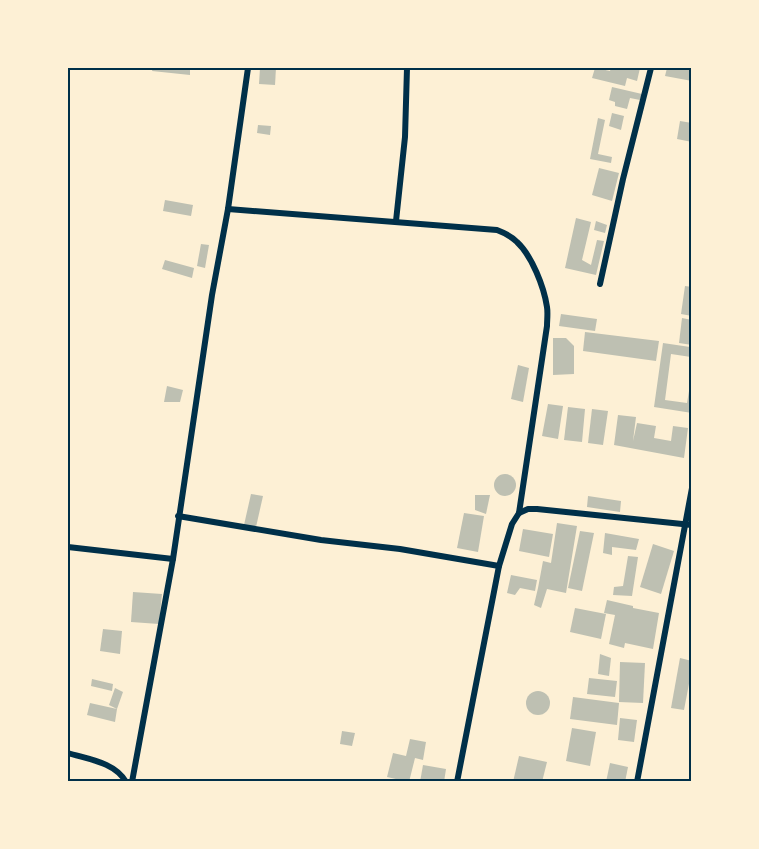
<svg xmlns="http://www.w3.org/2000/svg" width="759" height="849" viewBox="0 0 759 849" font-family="Overpass,sans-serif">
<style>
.building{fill:#bec0b2}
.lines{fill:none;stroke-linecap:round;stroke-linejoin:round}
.minor{stroke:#003049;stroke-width:6}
.neatline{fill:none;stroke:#003049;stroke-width:2}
</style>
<rect width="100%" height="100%" fill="#fdf0d5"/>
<g class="building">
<polygon points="153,68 190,68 190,75 152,71"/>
<polygon points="260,68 276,68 275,85 259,84"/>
<polygon points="595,68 602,68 601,69 610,71 611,68 640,68 637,81 627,78 625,86 592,78"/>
<polygon points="667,68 692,68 692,81 665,76"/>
<polygon points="612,87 642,94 640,100 630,98 627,109 615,106 615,102 609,100"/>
<polygon points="612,113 624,116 621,130 609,126"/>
<polygon points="598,118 605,120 598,154 612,157 611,163 590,159"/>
<polygon points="680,121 692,123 692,142 677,139"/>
<polygon points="258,125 271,126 270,135 257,133"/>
<polygon points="599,168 619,173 612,201 592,195"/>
<polygon points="165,200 193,205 191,216 163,211"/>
<polygon points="576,218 591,222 582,260 591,265 597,240 604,241 596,275 565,268"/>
<polygon points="596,221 607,225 605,233 594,230"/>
<polygon points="201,244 209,245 205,268 197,266"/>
<polygon points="165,260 194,268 192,278 162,269"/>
<polygon points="685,286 692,287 692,316 681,314"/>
<polygon points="561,314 597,319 595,331 559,326"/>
<polygon points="682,318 692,320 692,345 679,343"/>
<polygon points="585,332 659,341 656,361 583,351"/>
<polygon points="553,338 566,338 574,346 574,374 553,375"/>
<polygon points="663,343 690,347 691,357 671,354 665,400 687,403 690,385 692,385 692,413 654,407"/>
<polygon points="518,365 529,368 523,402 511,399"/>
<polygon points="167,386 183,390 180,402 164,402"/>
<polygon points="548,404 563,406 558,439 542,436"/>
<polygon points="568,407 585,409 582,442 564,440"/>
<polygon points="592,409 608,411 603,445 588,443"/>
<polygon points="618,415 636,417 633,441 637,423 656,426 654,438 671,441 673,426 688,428 684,458 614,445"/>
<circle cx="505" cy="485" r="11"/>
<polygon points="251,494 263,496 256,527 244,525"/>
<polygon points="475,495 490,495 486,514 475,510"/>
<polygon points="588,496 621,501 620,512 587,507"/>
<polygon points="464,513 484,516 478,552 457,548"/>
<polygon points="557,523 577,526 566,593 547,589 541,608 534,605 538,588 543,561 551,563"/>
<polygon points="523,529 553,534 549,557 519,551"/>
<polygon points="580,531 594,533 582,591 568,588"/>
<polygon points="605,533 639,539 636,550 612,547 612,555 603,553"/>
<polygon points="653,544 674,551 661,594 640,587"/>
<polygon points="628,556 638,557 632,596 613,595 614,587 623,586"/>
<polygon points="511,575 537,580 535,591 520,588 515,595 507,593"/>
<polygon points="133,592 162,594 159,624 131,622"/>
<polygon points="607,600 633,606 633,608 659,613 653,649 625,643 624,648 609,644 615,615 604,613"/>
<polygon points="575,608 606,614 601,639 570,632"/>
<polygon points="103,629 122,631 120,654 100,651"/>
<polygon points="600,654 611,658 609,676 598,674"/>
<polygon points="680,658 692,661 692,668 684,710 671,708"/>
<polygon points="620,662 645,663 643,703 619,702"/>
<polygon points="589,678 617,681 615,697 587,694"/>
<polygon points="92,679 113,684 112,691 91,686"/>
<polygon points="115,688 123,692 117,709 115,722 87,715 90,703 117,709 109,705"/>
<circle cx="538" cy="703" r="12"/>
<polygon points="573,697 619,703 617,725 570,719"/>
<polygon points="620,718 637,720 634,742 618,740"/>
<polygon points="572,728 596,732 590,766 566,761"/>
<polygon points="342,731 355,733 352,746 340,744"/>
<polygon points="410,739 426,742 423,760 415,758 409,782 387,777 393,753 406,756"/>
<polygon points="519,756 547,762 542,782 513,782"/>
<polygon points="610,763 628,767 625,782 606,782"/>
<polygon points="423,765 446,769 444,782 420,782"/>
</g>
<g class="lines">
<g class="minor">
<path d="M228 209 497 230C505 233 511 236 517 242 532 256 544 287 547 307 548 313 547 320 547 326L519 513"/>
<polyline points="396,221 405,137 407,68"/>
<polyline points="600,284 623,179 651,68"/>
<polyline points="178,516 321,540 400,549 499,566"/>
<polyline points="68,547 173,559"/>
<path d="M68 753C87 759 115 762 126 782"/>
<polyline points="132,782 173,559 212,295 228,209 248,68"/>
<polyline points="457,782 499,566 512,524 519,513 528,509 537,509 692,525"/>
<polyline points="637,782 692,488"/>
</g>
</g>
<rect width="759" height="849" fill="none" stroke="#fdf0d5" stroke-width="138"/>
<rect x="69" y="69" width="621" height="711" class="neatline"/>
</svg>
